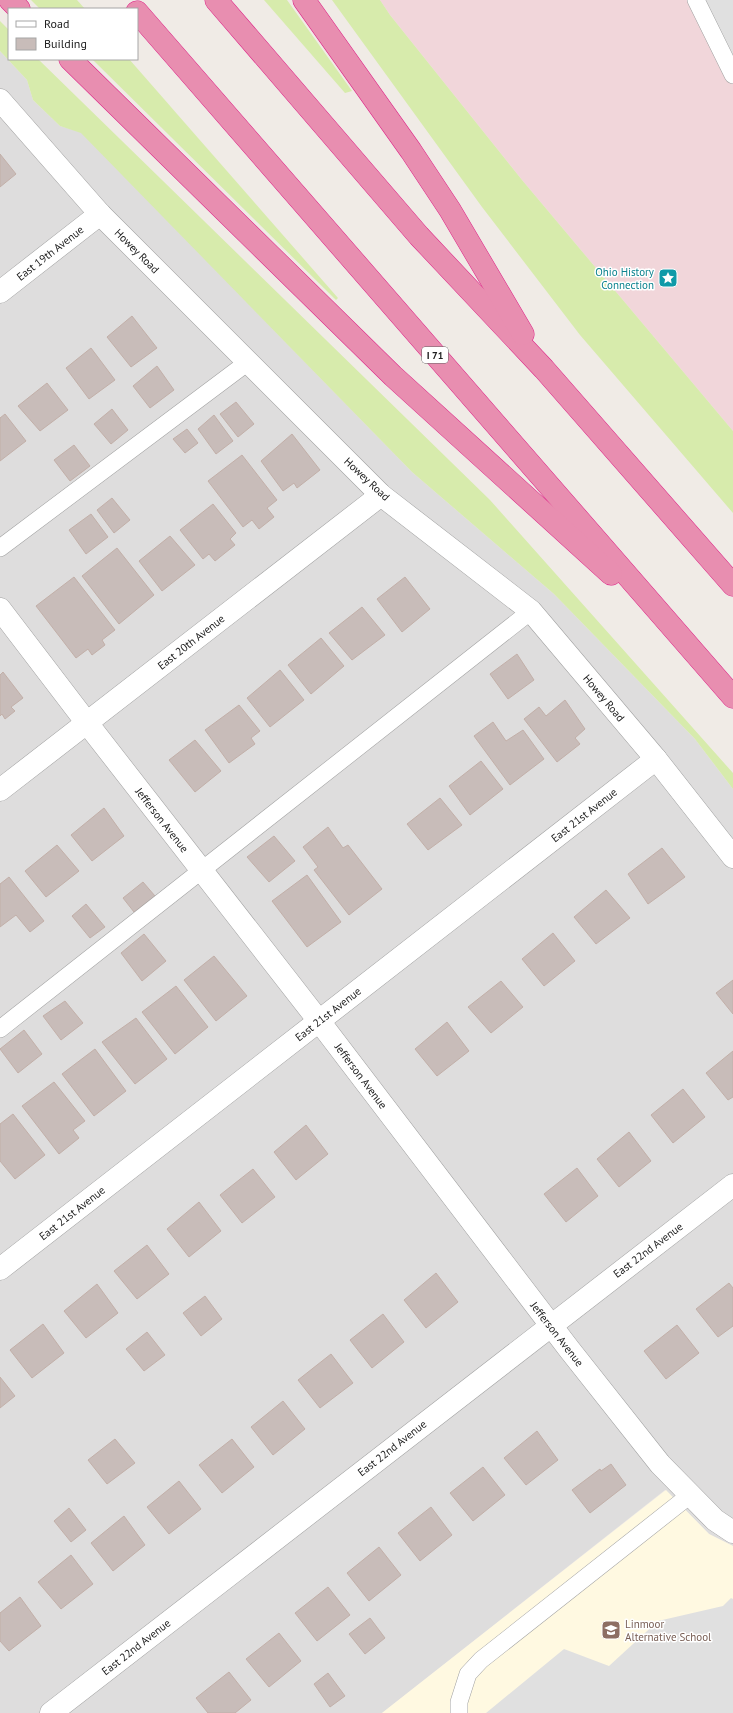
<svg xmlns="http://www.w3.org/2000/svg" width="733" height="1713" viewBox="0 0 733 1713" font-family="'PT Sans',sans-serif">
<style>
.residential{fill:#dedddd}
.commercial{fill:#f1d6da}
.education{fill:#fff9e1}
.grass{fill:#d7ebac}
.parking{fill:#e0e0e0}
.building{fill:#c8bcb9;stroke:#c2afa8}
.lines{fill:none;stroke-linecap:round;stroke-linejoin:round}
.lane-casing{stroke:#a1a1a1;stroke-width:18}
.street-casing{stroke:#a1a1a1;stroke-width:23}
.highway-casing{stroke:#dd2588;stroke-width:23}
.lane{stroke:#fff;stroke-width:17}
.street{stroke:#fff;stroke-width:22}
.highway{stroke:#e88eb0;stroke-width:22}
.labels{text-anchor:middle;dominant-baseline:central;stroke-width:3;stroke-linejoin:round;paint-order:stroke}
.shield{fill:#fff;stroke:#636363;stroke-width:1}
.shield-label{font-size:10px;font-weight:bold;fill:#202020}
.street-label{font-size:11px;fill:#202020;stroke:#fff}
.culture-label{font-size:11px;fill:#0d838f;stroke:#fff;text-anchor:end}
.education-label{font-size:11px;fill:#785e54;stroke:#fff;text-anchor:start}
</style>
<rect width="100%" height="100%" fill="#f0ebe6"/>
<polygon class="residential" points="0,51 27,80 33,100 60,126 81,132 412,472 554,594 695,739 733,789 733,1546 709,1534 665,1490 382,1713 0,1713"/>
<polygon class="commercial" points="380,0 733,0 733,431 522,180 390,15"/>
<polygon class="education" points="666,1490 709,1534 733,1546 733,1713 382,1713"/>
<g class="grass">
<polygon points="31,0 77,0 85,9 40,9"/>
<polygon points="264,0 287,0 352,91 345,93"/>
<polygon points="332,0 380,0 390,15 522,180 733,431 733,513 580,335 482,207"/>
<polygon points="0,21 9,30 9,59 38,59 490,500 733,773 733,789 695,739 554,594 412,472 81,133 60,126 33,100 27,80 0,51"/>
<polygon points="92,59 129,59 338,298 336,300"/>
</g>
<g class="parking">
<polygon points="696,0 733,0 733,75"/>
<polygon points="731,1598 733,1599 733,1713 486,1713 564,1649 609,1666 658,1621 723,1606"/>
</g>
<g class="building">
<polygon points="0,154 16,174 0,187"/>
<polygon points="132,316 157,348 131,367 107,337"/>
<polygon points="91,348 115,380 89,399 66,368"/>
<polygon points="157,366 174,390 150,408 133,386"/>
<polygon points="47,383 68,410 40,431 18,406"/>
<polygon points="236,402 254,424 238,437 220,414"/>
<polygon points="112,409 128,430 111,444 94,424"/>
<polygon points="5,414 26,441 0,461 0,418"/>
<polygon points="214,415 233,441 216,454 198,429"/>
<polygon points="187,429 198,443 185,453 173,439"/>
<polygon points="292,434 320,470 297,488 294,483 283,491 261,461"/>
<polygon points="74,445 90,466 70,481 54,460"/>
<polygon points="242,455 277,500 267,508 274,517 259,529 252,520 243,527 208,481"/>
<polygon points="112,498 130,520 114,533 97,510"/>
<polygon points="213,504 236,533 230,539 235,545 215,561 209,554 203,559 180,530"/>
<polygon points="91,514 108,537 86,554 69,530"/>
<polygon points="170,536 195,565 162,591 139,561"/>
<polygon points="117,548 154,595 119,624 82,576"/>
<polygon points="74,577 115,630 102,640 105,645 92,655 88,649 76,658 36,606"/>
<polygon points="405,577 430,609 402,632 377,599"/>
<polygon points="362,607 385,635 352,660 329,633"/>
<polygon points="321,638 344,666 311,694 288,665"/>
<polygon points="517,654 534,680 508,699 490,674"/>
<polygon points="280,670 304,700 270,727 247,698"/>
<polygon points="3,672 23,698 11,707 15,711 5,719 2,714 0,716 0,675"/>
<polygon points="565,700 585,729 575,738 580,744 557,762 524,719 539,707 546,716"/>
<polygon points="239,705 260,731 251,738 255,744 229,763 205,730"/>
<polygon points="493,722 506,741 523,730 544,759 510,785 474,736"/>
<polygon points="195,740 221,771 195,792 169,760"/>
<polygon points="481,761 503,789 470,815 449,786"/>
<polygon points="440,798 462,825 428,850 407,824"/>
<polygon points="104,808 124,836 92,861 71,835"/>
<polygon points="328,827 343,848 348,845 382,889 349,915 314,870 318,867 303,847"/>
<polygon points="274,836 295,861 269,882 247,857"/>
<polygon points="57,845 79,871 46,897 25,871"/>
<polygon points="662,848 685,877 648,904 628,874"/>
<polygon points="307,875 341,922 307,947 272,901"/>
<polygon points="9,877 44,921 30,932 16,915 0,927 0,884"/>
<polygon points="143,882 155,896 134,912 123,898"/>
<polygon points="606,890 630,918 596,944 574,917"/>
<polygon points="86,904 105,927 90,938 72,916"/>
<polygon points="553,933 575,961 544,986 522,959"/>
<polygon points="144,934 166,961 142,981 121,953"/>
<polygon points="214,956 247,996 216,1021 184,980"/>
<polygon points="733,980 733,1014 716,993"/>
<polygon points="501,981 523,1007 491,1033 468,1007"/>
<polygon points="176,986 208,1027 175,1054 142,1012"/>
<polygon points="65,1001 83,1023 61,1040 43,1016"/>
<polygon points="136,1018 167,1059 135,1084 102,1042"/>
<polygon points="447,1022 469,1051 437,1076 415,1049"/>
<polygon points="24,1030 42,1054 18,1073 0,1049"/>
<polygon points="95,1049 126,1091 94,1116 62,1074"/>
<polygon points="733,1051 733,1097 728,1100 706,1073"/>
<polygon points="54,1082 85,1121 73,1130 79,1138 59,1154 22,1106"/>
<polygon points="683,1089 705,1117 673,1143 651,1115"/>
<polygon points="13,1114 45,1155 15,1179 0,1161 0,1124"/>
<polygon points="306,1125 328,1154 296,1180 274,1152"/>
<polygon points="629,1132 651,1161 619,1187 597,1159"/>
<polygon points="577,1168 598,1196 566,1222 544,1194"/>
<polygon points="253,1169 275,1197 242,1223 220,1195"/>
<polygon points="199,1202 221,1231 189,1257 167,1229"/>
<polygon points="147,1245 169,1274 137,1299 114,1271"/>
<polygon points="436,1273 458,1302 426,1328 404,1300"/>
<polygon points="729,1283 733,1288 733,1326 718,1337 696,1309"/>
<polygon points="97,1284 118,1313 86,1338 64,1311"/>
<polygon points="205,1296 222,1319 201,1336 183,1313"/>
<polygon points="383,1314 404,1342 372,1368 350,1340"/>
<polygon points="43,1324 64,1353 32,1378 10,1350"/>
<polygon points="677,1325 699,1353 666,1379 644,1351"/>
<polygon points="147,1332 165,1355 144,1371 126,1349"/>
<polygon points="331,1354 353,1383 320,1408 298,1380"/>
<polygon points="0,1377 15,1396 0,1408"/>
<polygon points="283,1401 305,1429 273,1455 251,1427"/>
<polygon points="537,1431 558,1460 526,1485 504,1458"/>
<polygon points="115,1439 135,1463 107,1484 88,1460"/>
<polygon points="232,1439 254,1467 222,1493 199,1465"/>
<polygon points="611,1464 626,1485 590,1513 572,1490 600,1469 601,1471"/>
<polygon points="483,1467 505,1495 473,1521 450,1493"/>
<polygon points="179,1481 201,1509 169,1534 147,1507"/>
<polygon points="431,1507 452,1535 420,1561 398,1533"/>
<polygon points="69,1508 86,1530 71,1542 54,1521"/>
<polygon points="124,1516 145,1545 113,1571 91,1543"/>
<polygon points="379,1547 401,1575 369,1601 347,1573"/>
<polygon points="71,1555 93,1584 61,1609 38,1582"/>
<polygon points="328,1587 350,1615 317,1641 295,1613"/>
<polygon points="20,1597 41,1626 9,1651 0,1641 0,1613"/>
<polygon points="370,1618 385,1638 365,1654 349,1634"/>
<polygon points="279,1633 301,1661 269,1687 246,1659"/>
<polygon points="229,1672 251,1700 235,1713 208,1713 196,1698"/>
<polygon points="328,1673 345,1696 330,1707 314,1684"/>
</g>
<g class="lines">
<g class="lane-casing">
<g id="lane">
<polyline points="696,0 733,75"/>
<polyline points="0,548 248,362"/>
<polyline points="0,1029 531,611"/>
<polyline points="459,1713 459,1702 468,1674 481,1660 690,1495"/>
</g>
</g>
<g class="street-casing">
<g id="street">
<polyline points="0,100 100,214 381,495 531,611 656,759 733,857"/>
<polyline points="0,292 100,214"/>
<polyline points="0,609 87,723 319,1021 569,1349 660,1464 715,1520 733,1532"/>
<polyline points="0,790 381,495"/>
<polyline points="0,1269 656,759"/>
<polyline points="51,1713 733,1185"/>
</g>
</g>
<g class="highway-casing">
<g id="highway">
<polyline points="10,0 19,9"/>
<polyline points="216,0 419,236 544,369 733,585"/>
<polyline points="304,0 411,151 450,210 523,334"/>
<polyline points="137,12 733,697"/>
<polyline points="70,59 393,376 611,574"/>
</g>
</g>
<use href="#lane" class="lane"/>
<use href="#street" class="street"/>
<use href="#highway" class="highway"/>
</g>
<defs>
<g id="sight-square" transform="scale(1)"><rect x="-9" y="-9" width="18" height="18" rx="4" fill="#0f9aa8" stroke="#fff"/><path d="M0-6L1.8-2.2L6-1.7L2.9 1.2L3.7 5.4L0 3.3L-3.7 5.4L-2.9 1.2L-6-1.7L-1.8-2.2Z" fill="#fff"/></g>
<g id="school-square" transform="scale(1)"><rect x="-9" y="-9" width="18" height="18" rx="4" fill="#8d6e63" stroke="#fff"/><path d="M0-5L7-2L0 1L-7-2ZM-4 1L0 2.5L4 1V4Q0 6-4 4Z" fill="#fff"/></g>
</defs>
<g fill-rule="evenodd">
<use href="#sight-square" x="668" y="278"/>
<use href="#school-square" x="611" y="1630"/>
</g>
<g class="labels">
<rect class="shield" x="422" y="347" width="26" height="16" rx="3"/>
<g class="shield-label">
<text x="435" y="355">I 71</text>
</g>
<g class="street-label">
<text transform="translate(137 251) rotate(45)">Howey Road</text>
<text transform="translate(50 253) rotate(-38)">East 19th Avenue</text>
<text transform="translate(367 479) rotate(43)">Howey Road</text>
<text transform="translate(191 642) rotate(-38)">East 20th Avenue</text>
<text transform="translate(604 698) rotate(50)">Howey Road</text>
<text transform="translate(584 815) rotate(-38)">East 21st Avenue</text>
<text transform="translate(162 820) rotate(52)">Jefferson Avenue</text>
<text transform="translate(328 1014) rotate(-38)">East 21st Avenue</text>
<text transform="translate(361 1076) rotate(53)">Jefferson Avenue</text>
<text transform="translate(72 1213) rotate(-38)">East 21st Avenue</text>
<text transform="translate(648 1250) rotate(-37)">East 22nd Avenue</text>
<text transform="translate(557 1334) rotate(52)">Jefferson Avenue</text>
<text transform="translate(392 1448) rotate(-38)">East 22nd Avenue</text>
<text transform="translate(136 1647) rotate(-38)">East 22nd Avenue</text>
</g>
<g class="culture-label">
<text x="654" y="272">Ohio History<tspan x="654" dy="13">Connection</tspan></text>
</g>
<g class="education-label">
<text x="625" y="1624">Linmoor<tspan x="625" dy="13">Alternative School</tspan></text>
</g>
</g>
<rect x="8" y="8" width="130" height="52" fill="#ffffff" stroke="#a6a6a6"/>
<rect x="16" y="21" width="20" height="6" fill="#ffffff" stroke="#a6a6a6"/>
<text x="44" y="28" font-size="12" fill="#202020">Road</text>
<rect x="16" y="38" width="20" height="12" fill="#c8bcb9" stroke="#a6a6a6"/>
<text x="44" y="48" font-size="12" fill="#202020">Building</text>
</svg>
